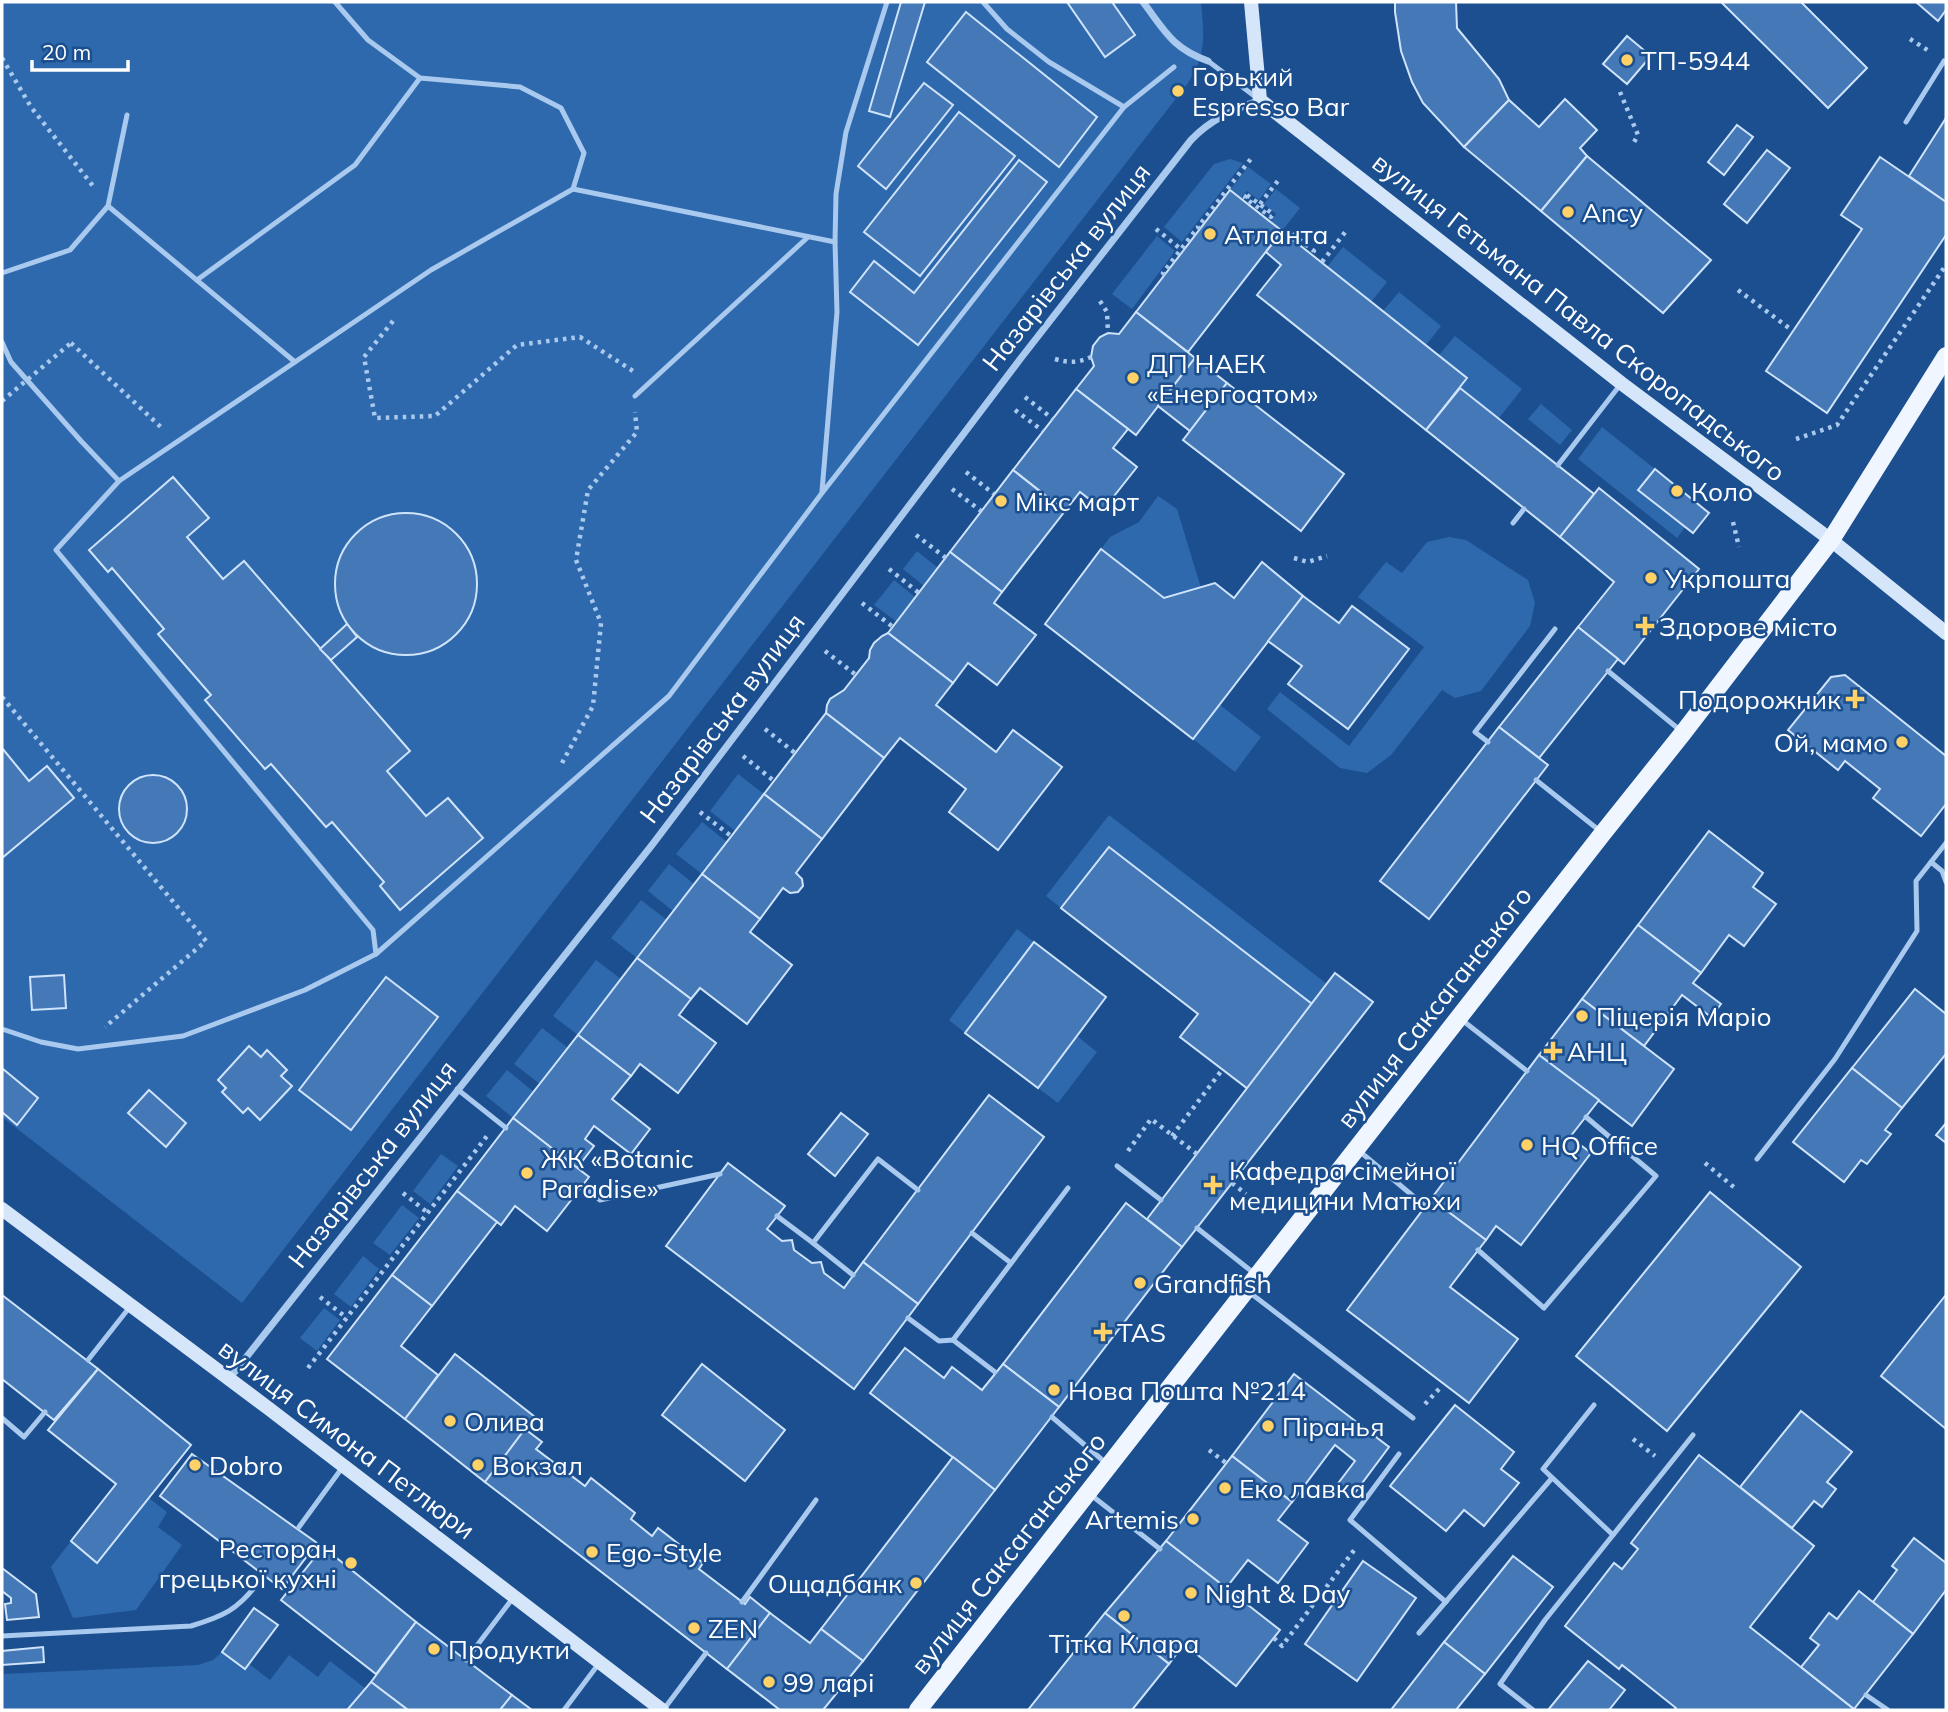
<svg xmlns="http://www.w3.org/2000/svg" width="1948" height="1712" viewBox="0 0 1948 1712" font-family="Mulish,sans-serif">
<style>
.green{fill:#2e69ad}
.building{fill:#4478b7;stroke:#cfe3fa;stroke-width:2}
.lines{fill:none;stroke-linecap:round;stroke-linejoin:round}
.path{stroke:#a9c9ee;stroke-width:4.5;stroke-dasharray:3.5 5;stroke-linecap:butt}
.lane{stroke:#a9c9ee;stroke-width:5}
.street{stroke:#a9c9ee;stroke-width:7}
.secondary{stroke:#d6e6fa;stroke-width:14}
.primary{stroke:#f0f6ff;stroke-width:18}
.path-bridge{stroke:#a9c9ee;stroke-width:4.5;stroke-dasharray:3.5 5;stroke-linecap:butt}
.poi-dot{fill:#ffd166;stroke:#1b4f8f;stroke-width:2.5}
.labels{text-anchor:middle;dominant-baseline:central;stroke-width:5;stroke-linejoin:round;paint-order:stroke}
.poi-label{font-size:26px;fill:#fff;stroke:#1b4f8f;text-anchor:start}
.street-label{font-size:26px;fill:#fff;stroke:#1b4f8f}
</style>
<rect width="100%" height="100%" fill="#1b4f8f"/>
<g class="green">
<path d="M2 2H1201C1204 35 1207 54 1188 83L242 1303 2 1117Z"/>
<polygon points="1230,159 1243,163 1182,242 1164,227 1214,164"/>
<polygon points="1248,167 1271,184 1259,200 1247,191 1241,198 1230,190"/>
<polygon points="1276,189 1300,208 1282,231 1271,222 1276,214 1264,204"/>
<polygon points="1157,236 1175,251 1132,309 1112,294"/>
<polygon points="1343,247 1387,282 1371,302 1327,267"/>
<polygon points="1399,292 1441,326 1426,345 1383,311"/>
<polygon points="1455,336 1522,389 1499,418 1460,388 1467,378 1439,355"/>
<polygon points="1541,404 1572,430 1560,445 1528,419"/>
<polygon points="1602,427 1655,469 1639,490 1685,527 1677,538 1578,459"/>
<polygon points="1158,496 1177,509 1201,588 1164,598 1101,549 1110,537 1139,522"/>
<polygon points="1449,537 1466,540 1528,580 1535,603 1530,626 1481,691 1455,698 1442,690 1391,755 1367,773 1340,768 1267,709 1280,692 1349,746 1424,647 1358,597 1386,562 1402,573 1427,542"/>
<polygon points="917,551 938,568 924,586 903,569"/>
<polygon points="894,580 915,597 897,622 874,605"/>
<polygon points="1220,705 1261,737 1235,772 1193,739"/>
<polygon points="738,774 764,794 735,831 710,811"/>
<polygon points="1109,815 1327,984 1312,1004 1109,847 1061,908 1046,896"/>
<polygon points="702,822 727,842 702,874 676,854"/>
<polygon points="669,864 694,884 673,911 648,891"/>
<polygon points="641,900 667,920 637,958 611,938"/>
<polygon points="1017,929 1034,942 965,1033 949,1020"/>
<polygon points="596,960 621,979 578,1035 553,1016"/>
<polygon points="542,1028 568,1048 540,1084 514,1064"/>
<polygon points="1077,1036 1097,1052 1058,1103 1038,1088"/>
<polygon points="507,1070 534,1092 513,1118 486,1096"/>
<polygon points="441,1154 458,1166 430,1204 413,1191"/>
<polygon points="402,1205 419,1218 390,1255 373,1243"/>
<polygon points="363,1256 379,1269 351,1307 334,1294"/>
<polygon points="324,1308 340,1320 317,1351 300,1338"/>
<polygon points="149,1498 167,1512 158,1527 182,1545 136,1610 73,1618 51,1567 71,1541 98,1562"/>
<polygon points="222,1652 245,1669 249,1664 270,1680 289,1655 318,1677 330,1661 365,1688 347,1710 2,1710 2,1674 198,1665 213,1660"/>
</g>
<g class="building">
<polygon points="901,2 925,2 890,117 869,111"/>
<polygon points="1067,2 1112,2 1135,35 1105,57"/>
<polygon points="1395,2 1456,2 1457,28 1499,79 1509,100 1464,147 1423,103 1412,82 1401,51 1395,12"/>
<polygon points="1721,2 1801,2 1867,68 1828,108"/>
<polygon points="1916,2 1946,2 1946,10 1938,21"/>
<polygon points="966,12 1097,117 1059,167 927,62"/>
<polygon points="1627,36 1651,56 1627,84 1603,64"/>
<polygon points="924,83 953,105 886,189 858,166"/>
<polygon points="1565,99 1597,130 1580,148 1587,156 1541,211 1464,147 1509,100 1539,127"/>
<polygon points="959,112 1015,156 920,276 864,232"/>
<polygon points="1946,118 1946,202 1909,176"/>
<polygon points="1737,125 1753,137 1724,175 1708,162"/>
<polygon points="1767,150 1790,168 1747,223 1724,204"/>
<polygon points="1587,156 1711,260 1663,313 1541,211"/>
<polygon points="1880,157 1946,202 1946,235 1827,413 1766,371 1862,229 1841,215"/>
<polygon points="1019,160 1047,182 918,345 850,292 874,261 914,293"/>
<polygon points="1230,190 1282,231 1188,352 1136,312"/>
<polygon points="1282,231 1467,378 1426,430 1257,295 1281,265 1266,252"/>
<polygon points="1136,312 1195,358 1136,435 1076,389 1094,366 1091,357 1093,346 1100,337 1108,333 1119,334"/>
<polygon points="1195,358 1227,383 1190,431 1158,406"/>
<polygon points="1227,383 1344,474 1301,531 1183,440"/>
<polygon points="1460,388 1594,494 1560,537 1426,430"/>
<polygon points="1076,389 1128,429 1113,448 1137,467 1103,510 1080,492 1065,511 1013,470"/>
<polygon points="1655,469 1709,513 1693,533 1638,490"/>
<polygon points="1013,470 1065,511 1002,592 950,552"/>
<polygon points="173,477 209,518 187,537 223,579 244,561 410,751 387,771 426,816 448,798 483,838 400,910 380,886 384,882 332,822 326,827 271,764 265,769 205,700 211,695 158,634 164,629 112,568 108,572 89,550"/>
<polygon points="1599,488 1699,569 1624,664 1578,627 1614,582 1560,537"/>
<circle cx="406" cy="584" r="71"/>
<polygon points="1101,549 1164,598 1215,583 1234,598 1262,562 1303,596 1193,739 1045,624"/>
<polygon points="950,552 1002,592 994,603 1036,635 997,685 968,663 953,683 888,633"/>
<polygon points="1303,596 1339,623 1352,606 1409,649 1348,729 1288,684 1302,666 1268,641"/>
<polygon points="347,624 357,637 331,660 320,649"/>
<polygon points="1578,627 1618,659 1539,758 1499,727"/>
<polygon points="888,633 953,683 936,705 996,752 1013,730 1062,767 998,850 949,812 966,789 900,738 884,758 826,713 827,705 830,699 844,690 869,658 870,650 874,643 882,636"/>
<polygon points="1845,675 1946,756 1946,804 1921,836 1873,798 1880,789 1845,761 1838,770 1788,730 1831,677"/>
<polygon points="826,713 884,758 822,839 764,794"/>
<polygon points="1499,727 1548,765 1429,919 1380,881"/>
<polygon points="2,748 29,781 47,766 74,798 2,858"/>
<circle cx="153" cy="809" r="34"/>
<polygon points="764,794 822,839 796,873 802,879 803,886 798,892 790,893 783,888 760,919 702,874"/>
<polygon points="1709,831 1763,873 1753,887 1776,904 1744,946 1729,935 1701,973 1638,925"/>
<polygon points="1109,847 1312,1004 1248,1089 1180,1037 1198,1014 1061,908"/>
<polygon points="702,874 760,919 750,932 792,965 747,1024 700,988 691,999 637,958"/>
<polygon points="1638,925 1701,973 1693,983 1721,1004 1711,1017 1682,995 1644,1046 1582,999"/>
<polygon points="1034,942 1106,997 1038,1088 965,1033"/>
<polygon points="637,958 691,999 679,1015 716,1043 678,1093 640,1064 631,1076 578,1035"/>
<polygon points="1335,973 1373,1002 1182,1247 1147,1219"/>
<polygon points="64,975 66,1008 32,1010 30,977"/>
<polygon points="386,977 438,1017 351,1130 299,1090"/>
<polygon points="1915,989 1946,1014 1946,1054 1902,1108 1852,1068"/>
<polygon points="1582,999 1674,1069 1632,1126 1539,1055"/>
<polygon points="578,1035 631,1076 612,1099 650,1129 631,1154 594,1126 585,1139 594,1146 577,1168 513,1118"/>
<polygon points="249,1046 261,1057 267,1050 287,1070 281,1076 292,1086 260,1120 248,1108 243,1113 222,1092 226,1088 218,1080"/>
<polygon points="1539,1055 1599,1100 1570,1137 1591,1153 1521,1245 1496,1226 1486,1240 1431,1199"/>
<polygon points="1852,1068 1902,1108 1885,1130 1891,1134 1867,1164 1861,1160 1844,1182 1793,1142"/>
<polygon points="3,1069 38,1098 17,1125 2,1112 2,1071"/>
<polygon points="149,1090 186,1123 166,1147 128,1113"/>
<polygon points="989,1095 1044,1137 918,1304 863,1262"/>
<polygon points="841,1113 868,1134 835,1176 808,1154"/>
<polygon points="513,1118 589,1177 547,1231 515,1206 501,1225 457,1191"/>
<polygon points="1946,1123 1946,1143 1936,1135"/>
<polygon points="728,1163 785,1206 767,1229 782,1241 792,1240 794,1250 812,1263 821,1262 824,1273 844,1288 863,1262 918,1304 854,1389 666,1246"/>
<polygon points="457,1191 497,1222 432,1306 392,1275"/>
<polygon points="1710,1192 1801,1267 1667,1431 1576,1356"/>
<polygon points="1431,1199 1486,1240 1450,1287 1518,1339 1469,1403 1347,1310"/>
<polygon points="1126,1203 1182,1247 1059,1407 1003,1364"/>
<polygon points="392,1275 432,1306 401,1346 438,1375 405,1419 327,1359"/>
<polygon points="2,1295 98,1369 54,1420 2,1379"/>
<polygon points="1945,1296 1946,1298 1946,1429 1881,1376"/>
<polygon points="905,1348 944,1378 952,1367 982,1390 1003,1364 1059,1407 995,1490 870,1393"/>
<polygon points="455,1354 535,1417 485,1482 405,1419"/>
<polygon points="702,1364 785,1430 745,1481 662,1415"/>
<polygon points="98,1369 191,1445 97,1563 71,1541 116,1484 48,1430"/>
<polygon points="1294,1374 1389,1447 1351,1498 1336,1486 1355,1461 1335,1445 1292,1502 1232,1456"/>
<polygon points="1455,1405 1514,1452 1501,1469 1519,1483 1484,1526 1464,1510 1446,1531 1390,1486"/>
<polygon points="1801,1411 1852,1452 1827,1482 1836,1489 1822,1507 1814,1501 1792,1528 1740,1487"/>
<polygon points="525,1429 542,1442 536,1449 585,1486 591,1478 635,1513 631,1519 652,1536 658,1528 703,1563 699,1569 745,1604 750,1597 770,1613 727,1669 485,1482"/>
<polygon points="192,1454 317,1543 282,1589 160,1496"/>
<polygon points="1699,1455 1814,1546 1750,1627 1854,1709 1853,1710 1674,1710 1676,1708 1622,1665 1619,1669 1565,1626 1614,1563 1622,1569 1638,1549 1631,1543"/>
<polygon points="1232,1456 1292,1502 1278,1520 1308,1543 1278,1583 1248,1560 1226,1588 1166,1541"/>
<polygon points="953,1457 995,1490 863,1661 821,1629"/>
<polygon points="1914,1538 1946,1563 1946,1590 1913,1634 1873,1602 1897,1570 1892,1566"/>
<polygon points="1166,1541 1280,1630 1236,1686 1184,1644 1169,1664 1105,1613"/>
<polygon points="323,1547 416,1622 376,1674 281,1600"/>
<polygon points="1513,1556 1553,1587 1485,1674 1444,1642"/>
<polygon points="1363,1561 1416,1598 1357,1681 1305,1644"/>
<polygon points="2,1568 36,1594 39,1617 7,1620 5,1604 11,1603 11,1598 2,1591"/>
<polygon points="1859,1591 1913,1634 1854,1709 1801,1667 1819,1645 1810,1638 1829,1613 1837,1619"/>
<polygon points="254,1608 278,1625 245,1669 222,1652"/>
<polygon points="770,1613 810,1643 821,1629 863,1661 823,1710 780,1710 727,1669"/>
<polygon points="1105,1613 1169,1664 1132,1710 1028,1710"/>
<polygon points="416,1622 512,1695 500,1710 408,1710 371,1682"/>
<polygon points="1444,1642 1485,1674 1456,1710 1391,1710"/>
<polygon points="43,1647 44,1662 2,1665 2,1651"/>
<polygon points="1588,1661 1625,1690 1609,1710 1548,1710"/>
<polygon points="371,1682 408,1710 347,1710"/>
<polygon points="512,1695 532,1710 500,1710"/>
</g>
<g class="lines">
<g class="path">
<polyline points="1910,39 1929,51"/>
<polyline points="2,58 31,107 93,186"/>
<polyline points="1620,92 1638,135 1633,144"/>
<polygon points="1247,195 1273,214 1271,217 1245,198"/>
<polyline points="1260,204 1280,178"/>
<polyline points="1156,229 1183,251"/>
<polyline points="1200,229 1198,227 1253,156"/>
<polyline points="1292,234 1314,251 1311,254"/>
<polyline points="1322,262 1346,231"/>
<polyline points="1165,275 1163,273 1198,227"/>
<polyline points="1738,290 1793,331"/>
<polyline points="1100,301 1107,312 1108,333"/>
<polyline points="393,321 364,357 375,418 435,416 517,345 580,337 633,371 633,375"/>
<polyline points="71,343 164,430"/>
<path d="M1055 359C1069 363 1078 363 1091 357"/>
<polyline points="1025,397 1053,419"/>
<polyline points="1015,410 1043,431"/>
<polyline points="1796,439 1837,425 1946,265"/>
<polyline points="966,472 994,494"/>
<polyline points="952,489 981,511"/>
<polyline points="1733,522 1739,547"/>
<polyline points="916,535 946,558"/>
<polyline points="1294,558 1308,562 1327,556"/>
<polyline points="889,569 919,593"/>
<polyline points="862,603 893,627"/>
<polyline points="825,651 856,675"/>
<polyline points="2,697 206,941 105,1027"/>
<polyline points="765,729 795,753"/>
<polyline points="743,756 774,781"/>
<polyline points="562,763 593,706 601,623 576,560 588,490 637,432 635,412"/>
<polyline points="700,812 731,836"/>
<polyline points="1172,1136 1222,1070"/>
<polyline points="1128,1151 1151,1119 1197,1154"/>
<polyline points="1705,1163 1736,1189"/>
<polyline points="1232,1183 1246,1194"/>
<polyline points="403,1193 428,1213"/>
<polyline points="320,1297 347,1318"/>
<polyline points="308,1368 487,1136"/>
<polyline points="1425,1404 1440,1388"/>
<polyline points="1633,1439 1655,1456"/>
<polyline points="1209,1450 1226,1463"/>
<polyline points="1274,1638 1282,1646 1355,1549"/>
</g>
<g class="lane">
<polyline points="335,2 368,40 420,78 520,87 561,108 584,153 573,189"/>
<polyline points="983,2 1007,29 1049,62 1124,107"/>
<polyline points="1208,61 1257,98"/>
<polyline points="1906,122 1944,61 1946,63"/>
<polyline points="108,206 295,362 431,270 573,189 835,242 836,194 846,132 887,2"/>
<polyline points="2,273 70,250 108,206 127,115"/>
<polyline points="197,280 355,165 420,78"/>
<polyline points="2,342 11,362 81,441 119,481 56,550 373,930 376,954 305,990 183,1036 78,1049 41,1042 2,1029"/>
<polyline points="635,396 808,237"/>
<polyline points="1558,465 1620,385"/>
<polyline points="119,481 295,362"/>
<polyline points="822,491 837,312 835,242"/>
<polyline points="1513,523 1524,509"/>
<polyline points="1608,671 1681,731"/>
<polyline points="1488,742 1475,732 1555,629"/>
<polyline points="1536,780 1600,831"/>
<polyline points="1931,862 1942,871 1946,882"/>
<polyline points="376,954 669,696 822,493 1124,107 1174,67"/>
<polyline points="1462,1020 1527,1071"/>
<polyline points="457,1089 506,1128"/>
<polyline points="1358,1150 1425,1206"/>
<polyline points="1757,1159 1835,1059 1917,931 1916,881 1946,843"/>
<polyline points="1117,1166 1161,1200"/>
<polyline points="582,1186 600,1200 720,1174"/>
<polyline points="777,1216 813,1243"/>
<polyline points="1197,1228 1255,1274"/>
<polyline points="972,1233 1011,1263"/>
<polyline points="1478,1250 1544,1308 1656,1176 1586,1117"/>
<polyline points="853,1275 813,1243 878,1159 918,1190"/>
<polyline points="1249,1292 1413,1418"/>
<polyline points="908,1318 939,1341 953,1340 995,1372"/>
<polyline points="953,1340 1068,1188"/>
<polyline points="88,1360 129,1308"/>
<polyline points="1594,1405 1543,1469 1613,1535"/>
<polyline points="1052,1417 1107,1464"/>
<polyline points="2,1418 24,1437 45,1412"/>
<polyline points="1399,1454 1350,1520 1446,1602"/>
<polyline points="1091,1495 1160,1549"/>
<polyline points="299,1527 342,1468"/>
<polyline points="742,1602 816,1500"/>
<polyline points="1419,1633 1552,1478"/>
<path d="M2 1636 191 1626C224 1616 237 1610 258 1583"/>
<polyline points="466,1660 513,1598"/>
<polyline points="1866,1695 1888,1710"/>
<polyline points="664,1709 706,1653"/>
<polyline points="564,1710 600,1662"/>
<polyline points="1533,1710 1500,1684 1545,1620 1693,1435"/>
</g>
<g class="street">
<path d="M1143 2C1165 31 1172 48 1208 61"/>
<path d="M229 1379 652 845 1021 358 1191 140C1211 119 1233 110 1260 100"/>
</g>
<g class="secondary">
<polyline points="1251,2 1260,100 1621,383 1831,540 1946,633"/>
<polyline points="2,1209 268,1408 662,1710"/>
</g>
<polyline class="primary" points="918,1710 1603,833 1683,733 1831,540 1946,356"/>
<polyline class="path-bridge" points="2,401 71,343"/>
</g>
<g class="poi-dot">
<circle cx="1627" cy="60" r="7"/>
<circle cx="1178" cy="91" r="7"/>
<circle cx="1568" cy="212" r="7"/>
<circle cx="1210" cy="234" r="7"/>
<circle cx="1133" cy="378" r="7"/>
<circle cx="1677" cy="491" r="7"/>
<circle cx="1001" cy="501" r="7"/>
<circle cx="1651" cy="578" r="7"/>
<path d="M1641.5 615.5h7v7h7v7h-7v7h-7v-7h-7v-7h7z"/>
<path d="M1851.5 688.5h7v7h7v7h-7v7h-7v-7h-7v-7h7z"/>
<circle cx="1902" cy="742" r="7"/>
<circle cx="1582" cy="1016" r="7"/>
<path d="M1549.5 1040.5h7v7h7v7h-7v7h-7v-7h-7v-7h7z"/>
<circle cx="1527" cy="1145" r="7"/>
<circle cx="527" cy="1173" r="7"/>
<path d="M1209.5 1174.5h7v7h7v7h-7v7h-7v-7h-7v-7h7z"/>
<circle cx="1140" cy="1283" r="7"/>
<path d="M1099.5 1321.5h7v7h7v7h-7v7h-7v-7h-7v-7h7z"/>
<circle cx="1054" cy="1390" r="7"/>
<circle cx="450" cy="1421" r="7"/>
<circle cx="1268" cy="1426" r="7"/>
<circle cx="195" cy="1465" r="7"/>
<circle cx="478" cy="1465" r="7"/>
<circle cx="1225" cy="1488" r="7"/>
<circle cx="1193" cy="1519" r="7"/>
<circle cx="592" cy="1552" r="7"/>
<circle cx="351" cy="1563" r="7"/>
<circle cx="916" cy="1583" r="7"/>
<circle cx="1191" cy="1593" r="7"/>
<circle cx="1124" cy="1616" r="7"/>
<circle cx="694" cy="1628" r="7"/>
<circle cx="434" cy="1649" r="7"/>
<circle cx="769" cy="1682" r="7"/>
</g>
<g class="labels">
<g class="poi-label">
<text x="1641" y="60">ТП-5944</text>
<text x="1192" y="76">Горький<tspan x="1192" dy="30">Espresso Bar</tspan></text>
<text x="1582" y="212">Ancy</text>
<text x="1224" y="234">Атланта</text>
<text x="1147" y="363">ДП НАЕК<tspan x="1147" dy="30">«Енергоатом»</tspan></text>
<text x="1691" y="491">Коло</text>
<text x="1015" y="501">Мікс март</text>
<text x="1665" y="578">Укрпошта</text>
<text x="1659" y="626">Здорове місто</text>
<text x="1841" y="699" text-anchor="end">Подорожник</text>
<text x="1888" y="742" text-anchor="end">Ой, мамо</text>
<text x="1596" y="1016">Піцерія Маріо</text>
<text x="1567" y="1051">АНЦ</text>
<text x="1541" y="1145">HQ Office</text>
<text x="541" y="1158">ЖК «Botanic<tspan x="541" dy="30">Paradise»</tspan></text>
<text x="1229" y="1170">Кафедра сімейної<tspan x="1229" dy="30">медицини Матюхи</tspan></text>
<text x="1154" y="1283">Grandfish</text>
<text x="1117" y="1332">TAS</text>
<text x="1068" y="1390">Нова Пошта №214</text>
<text x="464" y="1421">Олива</text>
<text x="1282" y="1426">Піранья</text>
<text x="209" y="1465">Dobro</text>
<text x="492" y="1465">Вокзал</text>
<text x="1239" y="1488">Еко лавка</text>
<text x="1179" y="1519" text-anchor="end">Artemis</text>
<text x="337" y="1548" text-anchor="end">Ресторан<tspan x="337" dy="30">грецької кухні</tspan></text>
<text x="606" y="1552">Ego-Style</text>
<text x="902" y="1583" text-anchor="end">Ощадбанк</text>
<text x="1205" y="1593">Night &amp; Day</text>
<text x="708" y="1628">ZEN</text>
<text x="1124" y="1643" text-anchor="middle">Тітка Клара</text>
<text x="448" y="1649">Продукти</text>
<text x="783" y="1682">99 ларі</text>
</g>
<g class="street-label">
<text transform="translate(1066 267) rotate(-52)">Назарівська вулиця</text>
<text transform="translate(1579 317) rotate(38)">вулиця Гетьмана Павла Скоропадського</text>
<text transform="translate(722 718) rotate(-53)">Назарівська вулиця</text>
<text transform="translate(1434 1007) rotate(-52)">вулиця Саксаганського</text>
<text transform="translate(372 1164) rotate(-52)">Назарівська вулиця</text>
<text transform="translate(347 1439) rotate(37)">вулиця Симона Петлюри</text>
<text transform="translate(1008 1553) rotate(-52)">вулиця Саксаганського</text>
</g>
</g>
<rect width="1948" height="1712" fill="none" stroke="#ffffff" stroke-width="7"/>
<path d="M32 60v10h96v-10" fill="none" stroke="#ffffff" stroke-width="3.5"/>
<text x="42" y="60" font-size="21" fill="#ffffff" stroke="#1b4f8f" stroke-width="5" paint-order="stroke">20 m</text>
</svg>
